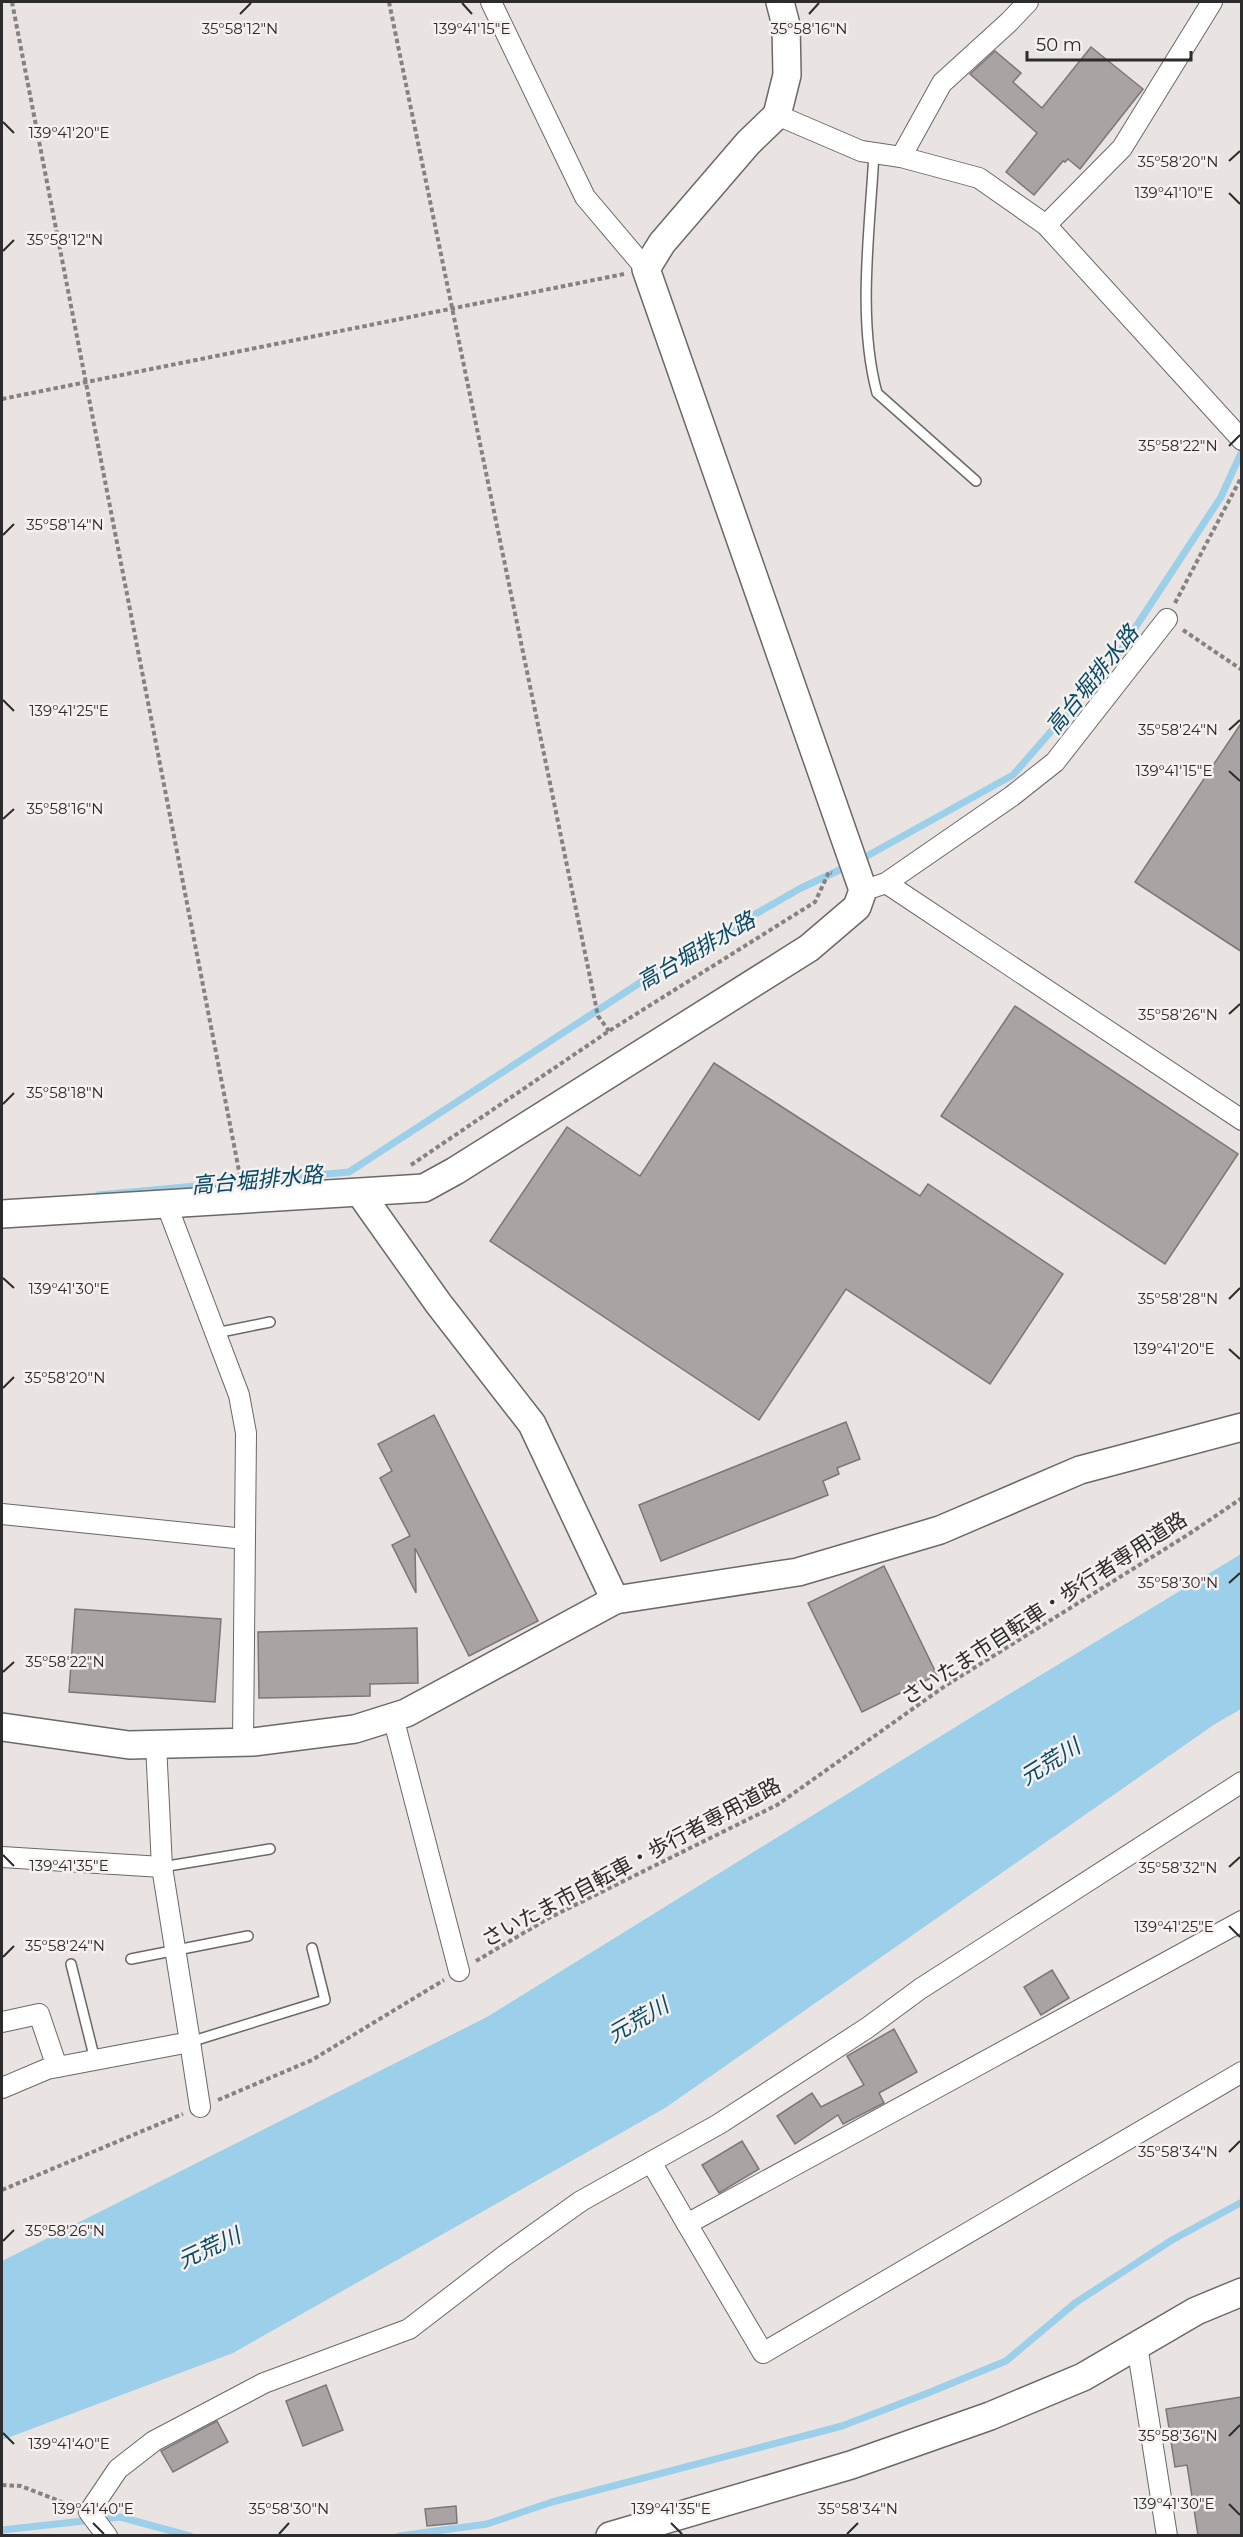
<svg xmlns="http://www.w3.org/2000/svg" width="1243" height="2537" viewBox="0 0 1243 2537" font-family="Montserrat,'Noto Sans JP',sans-serif">
<style>
.water{fill:#9ccfe9}
.lines{fill:none;stroke-linecap:round;stroke-linejoin:round}
.stream{stroke:#9ccfe9;stroke-width:7}
.building{fill:#a9a4a3;stroke:#7c7777;stroke-width:1.5}
.lane-casing{stroke:#6d6868;stroke-width:12}
.street-casing{stroke:#6d6868;stroke-width:22}
.secondary-casing{stroke:#6d6868;stroke-width:30}
.path{stroke:#858281;stroke-width:4;stroke-dasharray:4.5 3;stroke-linecap:butt}
.lane{stroke:#fff;stroke-width:9}
.street{stroke:#fff;stroke-width:20}
.secondary{stroke:#fff;stroke-width:27}
.ticks{fill:none;stroke:#2d2b2b;stroke-width:2}
.labels{text-anchor:middle;dominant-baseline:central;stroke-width:5;stroke-linejoin:round;paint-order:stroke}
.street-label{font-size:21px;fill:#2d2b2b;stroke:#f6f0ef}
.water-label{font-size:22px;font-style:italic;fill:#054b65;stroke:#f6f0ef}
.ticks-label{font-size:15px;text-anchor:middle;fill:#2d2b2b;stroke:#f6f0ef;stroke-width:5;stroke-linejoin:round;paint-order:stroke}
</style>
<rect width="100%" height="100%" fill="#e9e3e2"/>
<polygon class="water" points="1241,1554 1241,1709 1215,1724 665,2108 233,2353 2,2440 2,2261 487,2017 978,1713"/>
<g class="lines">
<g class="stream">
<polyline points="858,861 1013,775 1116,657 1221,497 1242,451"/>
<polyline points="98,1195 349,1172 675,960 801,888 848,866"/>
<polyline points="2,2530 120,2517 190,2536"/>
<polyline points="399,2536 487,2524 552,2502 842,2426 928,2393 1006,2361 1075,2303 1172,2240 1242,2202"/>
</g>
</g>
<g class="building">
<polygon points="1091,47 1143,89 1080,169 1068,159 1065,162 1063,161 1034,195 1006,172 1037,133 970,74 995,51 1021,73 1013,82 1042,108"/>
<polygon points="1242,722 1242,952 1135,882"/>
<polygon points="1015,1006 1238,1154 1165,1264 941,1116"/>
<polygon points="714,1063 920,1196 928,1184 1063,1274 990,1384 846,1289 759,1420 490,1241 567,1127 640,1176"/>
<polygon points="434,1415 538,1621 469,1656 415,1548 416,1593 392,1545 410,1536 380,1478 392,1471 378,1444"/>
<polygon points="846,1422 860,1459 837,1468 839,1474 823,1481 828,1495 661,1561 639,1505"/>
<polygon points="884,1566 937,1675 862,1712 808,1603"/>
<polygon points="75,1609 221,1619 215,1702 69,1692"/>
<polygon points="417,1628 418,1683 370,1684 370,1696 259,1698 258,1632"/>
<polygon points="1052,1970 1069,1998 1041,2015 1024,1987"/>
<polygon points="894,2029 917,2072 879,2093 884,2103 843,2124 838,2115 795,2144 777,2116 812,2093 821,2107 864,2085 847,2056"/>
<polygon points="742,2141 759,2169 719,2193 702,2165"/>
<polygon points="326,2385 343,2430 303,2446 286,2401"/>
<polygon points="1242,2397 1242,2535 1198,2535 1187,2465 1175,2467 1166,2409"/>
<polygon points="217,2421 228,2442 173,2472 161,2451"/>
<polygon points="456,2506 457,2523 427,2526 425,2509"/>
</g>
<g class="lines">
<g class="lane-casing">
<g id="lane">
<path d="M874 153C870 229 857 319 877 393L976 481"/>
<polyline points="216,1333 270,1322"/>
<polyline points="162,1867 270,1849"/>
<polyline points="131,1959 248,1936"/>
<polyline points="71,1964 95,2060"/>
<polyline points="190,2042 325,2000 312,1948"/>
</g>
</g>
<g class="street-casing">
<g id="street">
<polyline points="491,2 585,197 646,269"/>
<polyline points="777,115 861,151 901,157 979,178 1046,225 1242,440"/>
<polyline points="901,157 942,83 1009,22 1028,2"/>
<polyline points="1046,225 1122,148 1212,2"/>
<polyline points="886,883 1242,1120"/>
<polyline points="874,887 886,883 1012,796 1055,762 1167,619"/>
<polyline points="166,1203 239,1395 246,1433 243,1743"/>
<polyline points="2,1514 245,1539"/>
<polyline points="393,1717 459,1971"/>
<polyline points="2,1857 162,1867"/>
<polyline points="2,2022 39,2014 57,2067"/>
<polyline points="190,2042 200,2107"/>
<polyline points="2,2088 47,2069 190,2042 162,1867 156,1744"/>
<polyline points="651,2162 687,2224 1242,1921"/>
<polyline points="687,2224 763,2353 1242,2072"/>
<polyline points="1137,2345 1167,2536"/>
<polyline points="107,2536 89,2512 118,2469 154,2441 264,2383 409,2329 504,2256 581,2201 719,2124 867,2028 920,1989 1242,1782"/>
</g>
</g>
<g class="secondary-casing">
<g id="secondary">
<polyline points="360,1193 438,1303 532,1424 615,1600"/>
<polyline points="2,1214 424,1188 455,1171 809,948 857,907 863,890 646,269 662,243 748,143 777,115 787,75 786,25 780,2"/>
<polyline points="2,1727 129,1745 253,1742 355,1729 406,1713 615,1600 798,1572 940,1530 1080,1470 1242,1427"/>
<polyline points="610,2536 851,2465 990,2416 1083,2377 1196,2311 1242,2292"/>
</g>
</g>
<g class="path">
<polyline points="12,2 240,1176"/>
<polyline points="389,2 598,1016 609,1031"/>
<polyline points="2,399 624,274"/>
<polyline points="1175,603 1242,476"/>
<polyline points="1183,630 1242,670"/>
<polyline points="411,1165 609,1031 815,902 829,872 832,873"/>
<polyline points="476,1961 549,1918 777,1805 945,1686 1189,1534 1242,1498"/>
<polyline points="218,2100 312,2060 444,1980"/>
<polyline points="2,2190 183,2114"/>
<polyline points="2,2485 21,2486 72,2506"/>
</g>
<use href="#lane" class="lane"/>
<use href="#street" class="street"/>
<use href="#secondary" class="secondary"/>
</g>
<path class="ticks" d="M462 3 472 14M240 14 251 3M809 14 819 3M3 122 14 133M1229 161 1240 151M1229 193 1240 204M3 251 14 240M1229 446 1240 435M3 535 14 524M3 700 14 711M1229 730 1240 720M1229 771 1240 781M3 819 14 809M1229 1014 1240 1004M3 1104 14 1093M3 1278 14 1288M1229 1299 1240 1288M1229 1349 1240 1359M3 1388 14 1377M1229 1583 1240 1573M3 1672 14 1662M3 1855 14 1866M1229 1867 1240 1857M1229 1926 1240 1937M3 1957 14 1946M1229 2152 1240 2141M3 2241 14 2230M3 2433 14 2444M1229 2436 1240 2425M1229 2504 1240 2515M93 2523 104 2534M671 2523 682 2534M279 2534 289 2523M847 2534 858 2523"/>
<g class="labels">
<g class="street-label">
<text transform="translate(1044 1608) rotate(-33)">さいたま市自転車・歩行者専用道路</text>
<text transform="translate(631 1862) rotate(-28)">さいたま市自転車・歩行者専用道路</text>
</g>
<g class="water-label">
<text transform="translate(1092 680) rotate(-51)">高台堀排水路</text>
<text transform="translate(696 951) rotate(-30)">高台堀排水路</text>
<text transform="translate(257 1180) rotate(-5)">高台堀排水路</text>
<text transform="translate(1050 1762) rotate(-32)">元荒川</text>
<text transform="translate(638 2020) rotate(-30)">元荒川</text>
<text transform="translate(209 2248) rotate(-25)">元荒川</text>
</g>
</g>
<g class="ticks-label">
<text x="240" y="34">35°58'12"N</text>
<text x="472" y="34">139°41'15"E</text>
<text x="809" y="34">35°58'16"N</text>
<text x="69" y="138">139°41'20"E</text>
<text x="1178" y="167">35°58'20"N</text>
<text x="1174" y="198">139°41'10"E</text>
<text x="65" y="245">35°58'12"N</text>
<text x="1178" y="451">35°58'22"N</text>
<text x="65" y="530">35°58'14"N</text>
<text x="69" y="716">139°41'25"E</text>
<text x="1178" y="735">35°58'24"N</text>
<text x="1174" y="776">139°41'15"E</text>
<text x="65" y="814">35°58'16"N</text>
<text x="1178" y="1020">35°58'26"N</text>
<text x="65" y="1098">35°58'18"N</text>
<text x="69" y="1294">139°41'30"E</text>
<text x="1178" y="1304">35°58'28"N</text>
<text x="1174" y="1354">139°41'20"E</text>
<text x="65" y="1383">35°58'20"N</text>
<text x="1178" y="1588">35°58'30"N</text>
<text x="65" y="1667">35°58'22"N</text>
<text x="69" y="1871">139°41'35"E</text>
<text x="1178" y="1873">35°58'32"N</text>
<text x="1174" y="1932">139°41'25"E</text>
<text x="65" y="1951">35°58'24"N</text>
<text x="1178" y="2157">35°58'34"N</text>
<text x="65" y="2236">35°58'26"N</text>
<text x="1178" y="2441">35°58'36"N</text>
<text x="69" y="2449">139°41'40"E</text>
<text x="1174" y="2509">139°41'30"E</text>
<text x="93" y="2514">139°41'40"E</text>
<text x="289" y="2514">35°58'30"N</text>
<text x="671" y="2514">139°41'35"E</text>
<text x="858" y="2514">35°58'34"N</text>
</g>
<rect width="1243" height="2537" fill="none" stroke="#2d2b2b" stroke-width="6"/>
<path d="M1027 51v9h164v-9" fill="none" stroke="#2d2b2b" stroke-width="3"/>
<text x="1036" y="51" font-size="18" fill="#2d2b2b" stroke="#f6f0ef" stroke-width="4.5" paint-order="stroke">50 m</text>
</svg>
